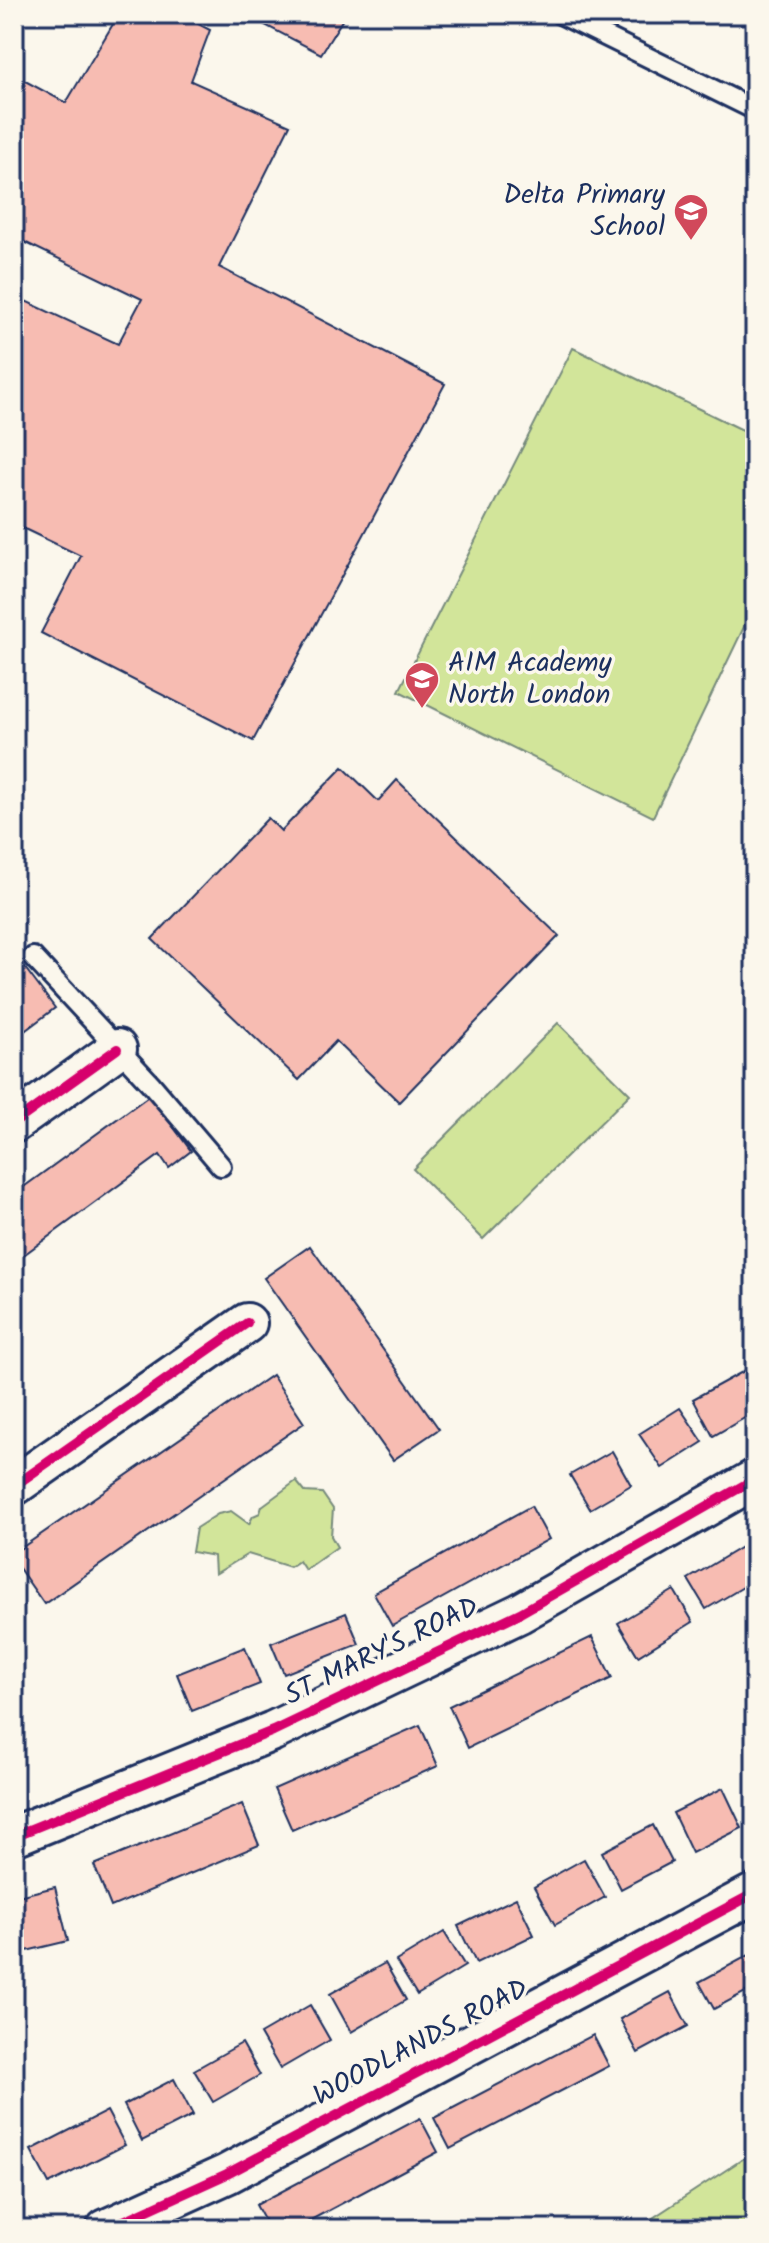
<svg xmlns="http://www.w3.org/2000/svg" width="769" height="2243" viewBox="0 0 769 2243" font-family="Kalam,sans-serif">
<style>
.green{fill:#d2e59a;stroke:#768a7c;stroke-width:2}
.building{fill:#f7bcb2;stroke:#1b2f5e;stroke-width:2}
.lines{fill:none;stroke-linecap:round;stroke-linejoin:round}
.service-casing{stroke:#1b2f5e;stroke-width:24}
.minor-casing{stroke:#1b2f5e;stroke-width:44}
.service{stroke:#fbf7ec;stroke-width:18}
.minor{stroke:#fbf7ec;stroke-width:38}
.cycleway-casing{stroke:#fbf7ec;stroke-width:15}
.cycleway{stroke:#d6006c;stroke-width:10}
.labels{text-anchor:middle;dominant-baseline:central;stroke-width:7;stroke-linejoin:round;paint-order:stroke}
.poi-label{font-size:28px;fill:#1b2f5e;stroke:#fbf7ec;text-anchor:end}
.street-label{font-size:28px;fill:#1b2f5e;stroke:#fbf7ec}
</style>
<rect width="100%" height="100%" fill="#fbf7ec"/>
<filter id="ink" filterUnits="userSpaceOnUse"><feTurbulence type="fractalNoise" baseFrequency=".0125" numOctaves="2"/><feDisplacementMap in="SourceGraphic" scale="16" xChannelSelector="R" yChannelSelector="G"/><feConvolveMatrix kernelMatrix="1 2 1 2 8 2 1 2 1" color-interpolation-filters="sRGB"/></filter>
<g filter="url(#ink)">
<g class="green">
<polygon points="573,348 755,436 755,604 653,817 399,691"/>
<polygon points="558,1023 630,1094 483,1239 413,1169"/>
<polygon points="296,1481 305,1492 322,1493 333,1509 331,1536 337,1547 305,1570 299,1561 290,1567 248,1554 215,1574 214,1556 192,1552 196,1528 218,1514 231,1511 249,1524 253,1516 260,1513 262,1506"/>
<polygon points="755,2151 755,2229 636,2229"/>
</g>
<g class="building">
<polygon points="119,14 179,14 210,30 191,81 290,125 219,267 445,384 253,741 41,633 81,556 14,524 14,308 19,298 118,344 142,299 14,237 14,75 66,103"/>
<polygon points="244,14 346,14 321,54"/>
<polygon points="343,767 378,801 397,780 559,936 399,1102 336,1041 299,1080 152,939 268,818 281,831"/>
<polygon points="22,964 55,1008 14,1039 14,970"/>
<polygon points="150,1095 191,1151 169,1168 160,1155 14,1262 14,1194"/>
<polygon points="310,1246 439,1429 393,1460 264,1278"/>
<polygon points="755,1365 755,1412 713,1436 693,1399"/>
<polygon points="272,1375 304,1423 44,1604 14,1561 14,1553"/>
<polygon points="680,1408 703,1442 662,1468 639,1434"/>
<polygon points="612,1451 631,1485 590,1509 570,1475"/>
<polygon points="531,1506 549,1539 392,1626 374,1593"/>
<polygon points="755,1539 755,1580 706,1609 688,1579"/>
<polygon points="674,1590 693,1622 638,1656 618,1623"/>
<polygon points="346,1613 359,1644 284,1674 271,1643"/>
<polygon points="592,1637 612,1678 468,1748 449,1706"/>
<polygon points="245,1647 260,1684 192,1711 177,1674"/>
<polygon points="420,1725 438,1766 292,1830 274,1789"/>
<polygon points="723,1788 742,1828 692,1853 673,1813"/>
<polygon points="242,1804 259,1845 111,1907 94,1865"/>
<polygon points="653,1825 672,1862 621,1889 602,1852"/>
<polygon points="584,1859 605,1897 555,1925 534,1887"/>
<polygon points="55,1887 68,1941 14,1954 14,1897"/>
<polygon points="516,1898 534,1935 476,1963 458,1926"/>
<polygon points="444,1932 465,1966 417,1995 396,1961"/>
<polygon points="749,1955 755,1966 755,1987 714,2009 699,1982"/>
<polygon points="385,1963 406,2000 351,2032 330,1994"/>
<polygon points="670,1992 688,2026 638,2053 620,2019"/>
<polygon points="310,2005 330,2040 280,2069 260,2034"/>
<polygon points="593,2035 609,2066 450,2149 434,2118"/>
<polygon points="242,2043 260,2075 213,2102 194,2070"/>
<polygon points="174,2079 193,2115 142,2141 124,2105"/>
<polygon points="107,2111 125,2145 49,2184 31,2150"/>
<polygon points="420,2118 438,2152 294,2229 269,2229 256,2205"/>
</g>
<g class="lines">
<g class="service-casing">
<g id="service">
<polyline points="560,14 755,110"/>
<polyline points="33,957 152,1085 221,1166"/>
<polyline points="160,2204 173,2229"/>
</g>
</g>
<g class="minor-casing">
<g id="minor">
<polyline points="14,1123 117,1049"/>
<polyline points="14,1486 247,1323"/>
<polyline points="14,1836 273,1731 520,1613 755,1479"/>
<polyline points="106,2229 227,2174 755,1893"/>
</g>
</g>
<use href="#service" class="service"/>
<use href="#minor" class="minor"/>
<g class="cycleway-casing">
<g id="cycleway">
<polyline points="14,1123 117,1049"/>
<polyline points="14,1486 247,1323"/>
<polyline points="14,1836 273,1731 520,1613 755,1479"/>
<polyline points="106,2229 227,2174 755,1893"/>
</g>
</g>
<use href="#cycleway" class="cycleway"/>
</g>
</g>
<defs>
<g id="school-pin" transform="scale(1.8)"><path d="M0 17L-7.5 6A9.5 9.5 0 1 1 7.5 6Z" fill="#d1495b" stroke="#fbf7ec"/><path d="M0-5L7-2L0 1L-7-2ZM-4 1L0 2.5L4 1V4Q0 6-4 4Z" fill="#fff"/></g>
</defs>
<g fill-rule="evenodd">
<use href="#school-pin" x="691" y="211"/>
<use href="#school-pin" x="422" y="679"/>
</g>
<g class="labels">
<g class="poi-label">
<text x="665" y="195">Delta Primary<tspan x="665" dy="32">School</tspan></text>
<text x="448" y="663" text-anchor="start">AIM Academy<tspan x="448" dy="32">North London</tspan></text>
</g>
<g class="street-label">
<text transform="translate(382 1652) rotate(-26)">ST MARY'S ROAD</text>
<text transform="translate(421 2043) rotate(-28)">WOODLANDS ROAD</text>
</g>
</g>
<rect width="769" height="2243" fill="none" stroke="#fbf7ec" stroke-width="48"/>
<rect x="24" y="24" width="721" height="2195" fill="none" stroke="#1b2f5e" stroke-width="3" filter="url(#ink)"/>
</svg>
